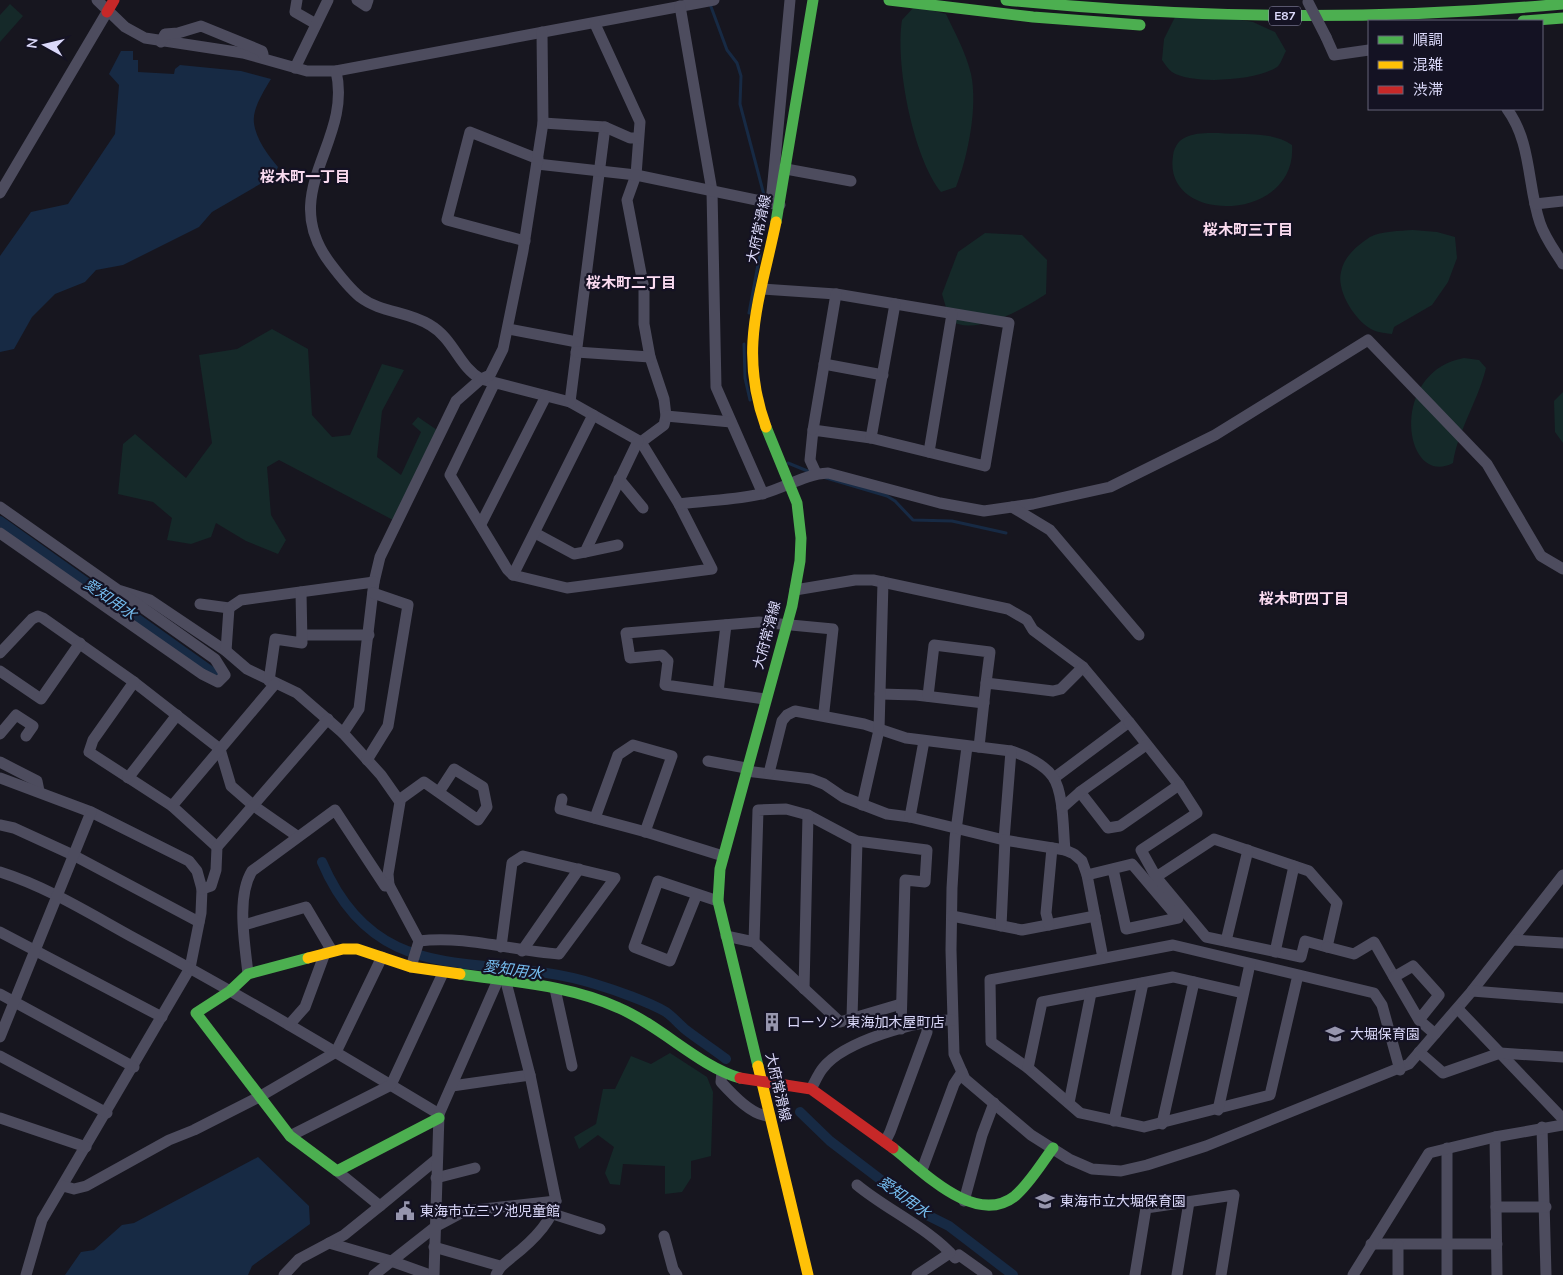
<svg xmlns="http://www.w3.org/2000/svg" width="1563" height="1275" viewBox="0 0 1563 1275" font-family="'Nunito Sans','Noto Sans JP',sans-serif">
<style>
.green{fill:#152929}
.water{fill:#172a44}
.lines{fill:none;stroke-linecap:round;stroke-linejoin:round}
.stream{stroke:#172a44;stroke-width:3}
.canal{stroke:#172a44;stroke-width:10}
.street{stroke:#4d4c5e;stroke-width:11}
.fast{stroke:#4caf50;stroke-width:11}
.slow{stroke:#ffc107;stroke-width:11}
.jam{stroke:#c62828;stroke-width:11}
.street-bridge{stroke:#4d4c5e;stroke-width:11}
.labels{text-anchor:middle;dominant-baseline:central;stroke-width:4.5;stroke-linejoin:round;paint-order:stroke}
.shield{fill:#141223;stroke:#9f9dba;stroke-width:1}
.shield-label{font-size:12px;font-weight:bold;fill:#dbd9fa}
.street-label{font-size:14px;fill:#dbd9fa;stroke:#141223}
.poi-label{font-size:14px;fill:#dbd9fa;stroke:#141223;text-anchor:start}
.neighbourhood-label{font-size:15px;font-weight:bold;fill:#fadbf0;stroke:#141223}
.water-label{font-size:15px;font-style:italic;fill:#74bbed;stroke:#141223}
</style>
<rect width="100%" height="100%" fill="#17161f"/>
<g class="green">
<polygon points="10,4 23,16 0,42 0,15"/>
<path d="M915 6 946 14C955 33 966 53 971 74 978 107 968 156 956 187L941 192C913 157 895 64 902 20Z"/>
<path d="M1179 9 1253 22 1275 32 1286 51C1283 56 1281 64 1277 67 1257 81 1192 85 1172 72 1168 69 1165 64 1162 60L1164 39Z"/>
<path d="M1219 133C1241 135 1273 131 1292 145 1298 223 1162 226 1173 156 1176 132 1200 133 1219 133Z"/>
<path d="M1413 230 1437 232 1455 237 1457 258 1448 282 1432 305 1394 327 1392 334C1386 333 1379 333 1373 330 1356 322 1336 291 1341 272 1344 256 1358 245 1370 237 1381 231 1400 231 1413 230Z"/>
<path d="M985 233 1022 235 1047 260 1046 294C1023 309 977 336 950 321L942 294 958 252Z"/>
<polygon points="272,329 308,349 312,415 332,437 350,435 382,364 404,370 382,411 377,457 401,475 421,432 412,424 418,417 437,430 393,520 279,460 267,467 271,515 286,540 278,554 246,541 216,523 211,537 191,544 167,540 172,518 153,502 118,494 123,444 135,434 186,478 212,443 199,355 237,349"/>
<path d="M1464 358 1479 360 1486 368C1478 401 1458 430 1453 463 1404 489 1387 372 1464 358Z"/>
<polygon points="1563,392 1563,443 1555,432 1554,401"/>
<polygon points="670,1053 707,1077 713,1092 711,1156 691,1161 691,1178 682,1192 665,1194 665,1166 623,1164 620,1185 610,1184 605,1173 614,1147 598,1135 579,1149 574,1137 596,1124 603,1089 615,1089 631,1056 651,1064"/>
</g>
<g class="water">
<path d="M121 51H133V60H138V72L174 74 175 69 180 65 241 71 271 79C265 89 258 100 255 111 249 130 266 153 278 167L274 176 212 212 199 227 123 265 96 270 85 282 55 294 32 317 14 349 0 352V256L31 212 68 204 115 134 119 85 109 74Z"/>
<polygon points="258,1157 309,1206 310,1224 252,1266 248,1275 65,1275 81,1252 94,1250 122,1225 134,1223"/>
</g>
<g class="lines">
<g class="stream">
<polyline points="710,4 727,50 737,63 741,76 740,104 764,195 762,243 749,313"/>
<polyline points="744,344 745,378 750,400"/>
<polyline points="788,463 810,472"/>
<polyline points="823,477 887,496 895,501 913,520 952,521 1006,533"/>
</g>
<g class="canal">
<polyline points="0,521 219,677"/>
<path d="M322 862C379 995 485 949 595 984 615 990 649 1002 666 1012 673 1017 679 1024 686 1030 699 1040 713 1049 726 1059"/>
<polyline points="800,1112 830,1141 927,1215 949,1226 1013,1275"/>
</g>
<g class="street">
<polyline points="97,0 125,27 145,38 243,53 307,71 336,71 714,0"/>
<polyline points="297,0 295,12 316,24"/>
<polyline points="357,0 366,6 368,0"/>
<polyline points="680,6 712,191 716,387 763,494"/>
<polyline points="595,24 640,122 636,175 627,200 644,289 644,324 650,357 664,399 666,416 664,425 641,442"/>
<polyline points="1326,37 1334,55 1369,50"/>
<polyline points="161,42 165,34 178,33 201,26 262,51 263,54"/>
<polyline points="295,68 328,0"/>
<path d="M336 71C353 143 276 191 330 263 339 275 348 287 360 297 381 313 408 311 430 325 454 339 459 367 481 379L570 402 641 442 679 504 712 569 567 588 513 575 507 569 450 475 494 384"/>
<path d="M1507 109C1532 143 1527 185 1540 223 1545 238 1555 251 1563 264"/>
<polyline points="543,123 605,127 570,402"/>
<polyline points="605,127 630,138 638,138"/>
<polyline points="537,164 636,175 780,205"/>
<polyline points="786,169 851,181"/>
<polyline points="0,193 107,12"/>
<polyline points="771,203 790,0"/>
<polyline points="1535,204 1563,201"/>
<polyline points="525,241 447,220 470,132 538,159"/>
<polyline points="761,289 836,294 1009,323 985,466 871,438 813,430 810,460 816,473"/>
<polyline points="508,329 577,342"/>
<polyline points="576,352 650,357"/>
<polyline points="824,364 883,375"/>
<polyline points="666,416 731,422"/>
<polyline points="813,430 836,294"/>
<polyline points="871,438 895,304"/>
<polyline points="929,452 952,314"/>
<polyline points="619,479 643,508"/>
<path d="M679 504C707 500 738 500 765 493 786 487 806 474 828 473L940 503 984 511 1033 504 1110 487 1215 435 1368 340 1487 464 1541 556 1563 569"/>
<polyline points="0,507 118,590 150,600 226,651 247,669 297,693 343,733 359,709 374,582 380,557 456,401 481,379 490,375 503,349 523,251 543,123 542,32"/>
<polyline points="1012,507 1050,530 1139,635"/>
<polyline points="481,524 546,396"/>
<polyline points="0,533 202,674 218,682 225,675 215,659 119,591"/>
<polyline points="535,533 574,554 585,552 638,441"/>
<polyline points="585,552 618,545"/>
<polyline points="513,575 593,415"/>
<polyline points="795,590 855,580 873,580 1008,609 1027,620 1033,630 1083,667 1129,722 1054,778"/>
<polyline points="200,604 229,608 241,600 374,582"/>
<polyline points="302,635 369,635"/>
<polyline points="226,651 229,608"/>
<polyline points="0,653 32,619 38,616 43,618 134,682 220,749 231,786 254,806 297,836"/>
<polyline points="0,671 41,699 80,643"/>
<polyline points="269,681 275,639 302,643 301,592"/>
<polyline points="134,682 93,740 89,752 172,806"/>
<polyline points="718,692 726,625"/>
<polyline points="880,694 916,695 984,703"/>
<polyline points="928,696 934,645 990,652 986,683"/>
<polyline points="765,699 665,685 668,661 662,655 630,658 626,633 759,622 833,629 824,711"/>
<polyline points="1129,722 1179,785 1197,813 1141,850 1156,877 1206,937 1301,957 1305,941 1327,947 1337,903 1309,871 1214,839 1156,877"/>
<polyline points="343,733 381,775 400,802 388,874 389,885"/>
<polyline points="0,734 16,715 33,726 26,736"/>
<polyline points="967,747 955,838 952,888 951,950 954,1054 965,1079 1031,1135 1069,1159 1092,1169 1121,1171 1147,1165 1206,1146 1409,1064 1472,991 1563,875"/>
<polyline points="979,747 986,683 1053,691 1061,689 1083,667"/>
<polyline points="367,760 388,726 408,605 373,593"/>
<polyline points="708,761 746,768"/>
<polyline points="0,762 37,781 39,791"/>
<polyline points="746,771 811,779 824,784 843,797 887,814 910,817 1004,840 1065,850 1074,854 1082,861 1087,875 1103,958"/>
<path d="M769 773 782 721 787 715 795 711 864 724 906 738 1011 751C1025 755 1045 765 1053 777 1064 793 1063 831 1065 850"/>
<polyline points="0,778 91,812 189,861 197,871 202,889 201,913 190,968 42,1220 26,1275"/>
<polyline points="128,778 177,715"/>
<polyline points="1080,792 1108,828 1120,826 1179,785"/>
<polyline points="562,799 560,809 646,832 723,856"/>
<polyline points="399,800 424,782 478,820 487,807 483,787 454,769 439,792"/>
<polyline points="862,805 879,730 883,582"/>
<polyline points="1062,808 1080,792 1146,745"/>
<polyline points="910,817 924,741"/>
<polyline points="595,818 618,755 633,745 672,756 645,832"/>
<polyline points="0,825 14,828 73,855 199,922"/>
<polyline points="1004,840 1011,751"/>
<polyline points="217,847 172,806 275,684"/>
<path d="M0 872C48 887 92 915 136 939 239 994 339 1054 439 1114"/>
<polyline points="1087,875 1132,864 1178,918 1126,929 1113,869"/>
<polyline points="202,889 211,886 216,870 217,847 328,719"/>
<polyline points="697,894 670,961 634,947 658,881 718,901"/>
<polyline points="952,916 1022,930 1095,916"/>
<polyline points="244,925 306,907 332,951"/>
<polyline points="1049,925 1046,913 1052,848"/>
<polyline points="1001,926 1005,840"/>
<polyline points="0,932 162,1017"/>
<polyline points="726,936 754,942 840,1022 901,1004"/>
<polyline points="1512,940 1563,943"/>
<path d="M419 941C465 935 513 951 559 954L615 878 523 856 512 863 501 947"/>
<polyline points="1226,941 1248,850"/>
<polyline points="754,942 758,810 786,809 808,815 857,841 927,850 925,882 905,880 901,1029"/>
<polyline points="1327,947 1354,954 1374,942 1394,977"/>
<polyline points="522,951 579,869"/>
<polyline points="1275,952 1294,866"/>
<path d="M248 974C245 944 236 897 252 871L335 810 385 886 389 885 419 941 411 967"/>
<polyline points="1298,975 1270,1095 1144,1127 1080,1113 1028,1068 991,1042 990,980 1173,945 1374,993 1382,1005 1400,1070"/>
<polyline points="555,989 572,1066"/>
<polyline points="804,989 808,815"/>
<polyline points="1472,991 1563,998"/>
<polyline points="0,994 134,1067"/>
<polyline points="1458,1009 1563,1119"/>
<polyline points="852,1018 857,841"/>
<polyline points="1419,1020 1439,995 1413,966 1394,977 1419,1020 1435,1034"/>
<polyline points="289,1025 305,1007 325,953"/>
<polyline points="0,1037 91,812"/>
<polyline points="1419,1052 1443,1073 1500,1053 1563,1057"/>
<polyline points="0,1056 107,1113"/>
<polyline points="1028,1068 1042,1002 1173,977 1243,993"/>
<path d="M722 1072 721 1082C732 1094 753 1117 770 1116"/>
<polyline points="452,1086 530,1075"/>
<path d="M811 1089C815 1082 818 1074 823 1068 844 1041 918 1020 952 1020"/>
<polyline points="1069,1103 1091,993"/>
<polyline points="1218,1110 1250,964"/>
<polyline points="0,1118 86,1147"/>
<polyline points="1114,1121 1143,983"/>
<polyline points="1162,1124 1194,982"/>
<polyline points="1542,1127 1546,1275"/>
<polyline points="290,1136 391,1085 443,973"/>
<polyline points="1495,1137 1497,1275"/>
<polyline points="885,1142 890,1132 927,1032 927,1023"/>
<polyline points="1447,1148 1447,1275"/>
<polyline points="922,1170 954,1084 962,1072"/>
<polyline points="337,1171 380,1206 437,1159"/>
<polyline points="436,1178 475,1168"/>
<path d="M857 1185C887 1210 929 1228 955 1258L959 1255 987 1275"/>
<polyline points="63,1186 74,1189 86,1186 169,1140 194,1130 259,1097 336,1052 382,957"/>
<polyline points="964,1201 982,1135 994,1103"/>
<polyline points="1496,1207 1546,1207"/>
<polyline points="553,1214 600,1229"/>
<polyline points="664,1236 673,1269 677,1275"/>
<polyline points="329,1243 391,1261 430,1275"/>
<polyline points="1371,1244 1497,1244"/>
<polyline points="434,1247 500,1266"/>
<polyline points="284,1275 299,1259 344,1235 380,1206"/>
<polyline points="374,1275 435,1227 465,1211 556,1201"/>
<polyline points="434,1275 439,1114 498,980"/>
<path d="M496 1275C500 1266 504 1264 511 1258 529 1244 552 1223 556 1201L530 1075 506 982"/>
<polyline points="917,1275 950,1253"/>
<polyline points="1135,1275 1146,1208 1234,1195 1221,1275"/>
<polyline points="1177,1275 1189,1202"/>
<polyline points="1353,1275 1429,1153 1495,1137 1563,1125"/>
<polyline points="1398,1275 1398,1245"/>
</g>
<g class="fast">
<polyline points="889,0 1033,17 1140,25"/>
<path d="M1006 0C1192 19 1377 21 1563 4"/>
<polyline points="1523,21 1563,18"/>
<polyline points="776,222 813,0"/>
<polyline points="308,958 248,974 230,991 196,1013 290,1136 337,1171 439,1118"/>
<path d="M460 974C513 982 570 985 619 1008 661 1026 700 1067 740 1078"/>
<polyline points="758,1066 718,901 720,869 792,606 800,561 801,538 797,503 766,427"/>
<path d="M893 1148C923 1171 975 1227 1015 1196 1030 1183 1041 1164 1053 1148"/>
</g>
<g class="slow">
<path d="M766 427C738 350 760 299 776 222"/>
<polyline points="308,958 343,949 357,949 411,967 460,974"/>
<polyline points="758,1066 808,1275"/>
</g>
<g class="jam">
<polyline points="107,12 114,0"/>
<polyline points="740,1078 811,1089 893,1148"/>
</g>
<polyline class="street-bridge" points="1308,2 1326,37"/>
</g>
<defs>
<g id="building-bare" transform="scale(1.5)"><path d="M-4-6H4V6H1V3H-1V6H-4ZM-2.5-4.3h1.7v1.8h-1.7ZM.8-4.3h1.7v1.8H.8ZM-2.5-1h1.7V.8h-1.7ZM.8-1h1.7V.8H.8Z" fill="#9695ad" stroke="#141223" stroke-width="2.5" paint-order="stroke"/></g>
<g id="school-bare" transform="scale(1.5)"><path d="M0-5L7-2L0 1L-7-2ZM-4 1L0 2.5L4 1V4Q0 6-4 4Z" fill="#9695ad" stroke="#141223" stroke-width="2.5" paint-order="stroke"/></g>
<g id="civic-bare" transform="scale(1.5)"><path d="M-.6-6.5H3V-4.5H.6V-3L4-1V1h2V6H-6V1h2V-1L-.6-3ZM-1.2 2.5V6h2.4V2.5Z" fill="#9695ad" stroke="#141223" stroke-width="2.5" paint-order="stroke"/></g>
</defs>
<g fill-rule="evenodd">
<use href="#building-bare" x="772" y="1022"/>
<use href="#school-bare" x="1335" y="1034"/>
<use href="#school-bare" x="1045" y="1201"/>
<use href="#civic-bare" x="405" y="1211"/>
</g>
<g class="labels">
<rect class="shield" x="1269" y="6.5" width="32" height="19" rx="4"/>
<g class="shield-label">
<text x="1285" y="16">E87</text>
</g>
<g class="street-label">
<text transform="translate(759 229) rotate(-78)">大府常滑線</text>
<text transform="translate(767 635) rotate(-75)">大府常滑線</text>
<text transform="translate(778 1087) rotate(77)">大府常滑線</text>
</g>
<g class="poi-label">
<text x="787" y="1022">ローソン 東海加木屋町店</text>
<text x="1350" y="1034">大堀保育園</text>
<text x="1060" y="1201">東海市立大堀保育園</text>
<text x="420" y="1211">東海市立三ツ池児童館</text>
</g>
<g class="neighbourhood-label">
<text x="305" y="177">桜木町一丁目</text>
<text x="1248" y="230">桜木町三丁目</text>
<text x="631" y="283">桜木町二丁目</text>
<text x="1304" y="599">桜木町四丁目</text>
</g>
<g class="water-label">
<text transform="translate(110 599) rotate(35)">愛知用水</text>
<text transform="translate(513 970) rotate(8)">愛知用水</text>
<text transform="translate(904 1197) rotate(36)">愛知用水</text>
</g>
</g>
<rect x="1368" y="20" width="175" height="90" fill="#141223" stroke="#646279"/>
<rect x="1378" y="36" width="25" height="8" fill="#4caf50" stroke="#646279"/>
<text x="1413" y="45" font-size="15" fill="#dbd9fa">順調</text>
<rect x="1378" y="61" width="25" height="8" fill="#ffc107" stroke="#646279"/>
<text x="1413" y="70" font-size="15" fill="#dbd9fa">混雑</text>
<rect x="1378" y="86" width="25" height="8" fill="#c62828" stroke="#646279"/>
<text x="1413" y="95" font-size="15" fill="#dbd9fa">渋滞</text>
<g transform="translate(45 45) rotate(278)" stroke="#141223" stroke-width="4" paint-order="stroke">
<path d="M0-4L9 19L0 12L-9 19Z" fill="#dbd9fa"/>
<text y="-8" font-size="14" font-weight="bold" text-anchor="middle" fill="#dbd9fa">N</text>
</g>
</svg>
